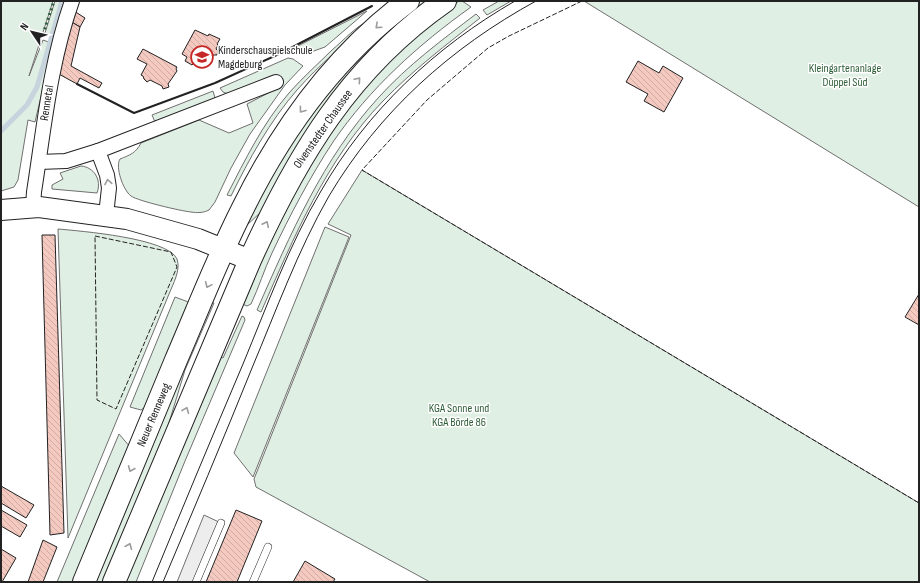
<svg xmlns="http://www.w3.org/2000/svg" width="920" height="583" viewBox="0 0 920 583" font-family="'Sofia Sans Condensed',sans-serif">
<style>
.green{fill:#e0efe3;stroke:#6f6f6f}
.parking{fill:#ededed;stroke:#6f6f6f}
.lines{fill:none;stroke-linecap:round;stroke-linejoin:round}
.stream{stroke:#c7d3dd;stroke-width:5}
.building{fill:url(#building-back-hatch);stroke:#222}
.lane-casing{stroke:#222;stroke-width:8}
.street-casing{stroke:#222;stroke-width:16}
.secondary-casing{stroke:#222;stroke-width:22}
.primary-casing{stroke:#222;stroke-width:24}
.lane{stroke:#fff;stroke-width:7}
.street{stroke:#fff;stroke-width:14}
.secondary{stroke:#fff;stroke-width:20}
.primary{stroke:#fff;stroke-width:22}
.tram{stroke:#222;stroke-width:1}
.hedge{stroke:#2f5e38;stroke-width:3;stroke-dasharray:2 3;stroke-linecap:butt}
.fence{stroke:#222;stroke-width:1;stroke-dasharray:5 2;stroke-linecap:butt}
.wall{stroke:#222;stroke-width:2}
.oneway{stroke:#9c9c9c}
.labels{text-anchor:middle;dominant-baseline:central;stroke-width:3;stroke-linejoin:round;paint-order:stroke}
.poi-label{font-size:12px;fill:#222;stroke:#fff;text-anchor:start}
.park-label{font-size:12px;fill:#2f5e38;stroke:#fff}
.street-label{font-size:12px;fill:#222;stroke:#fff}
</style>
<defs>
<pattern id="building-back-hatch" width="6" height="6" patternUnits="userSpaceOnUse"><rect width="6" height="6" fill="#f3c9c0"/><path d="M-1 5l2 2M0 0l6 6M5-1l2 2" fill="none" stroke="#d0aca5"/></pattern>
</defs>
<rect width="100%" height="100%" fill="#fff"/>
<g class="green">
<polygon points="1,1 53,1 29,76 43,40 54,44 43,88 35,122 28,120 18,180 14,187 1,191"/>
<polygon points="55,1 66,1 56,37 45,33"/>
<polygon points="419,1 429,1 279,177 261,212 246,226 244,224 311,109 404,13"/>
<path d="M459 1H462L471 7C418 45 370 88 333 142 310 177 290 215 272 253 264 270 259 287 251 304L247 306 240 303 301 173 375 72 447 9Z"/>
<polygon points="499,1 511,1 487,15 483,10"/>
<polygon points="584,1 919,1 919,207"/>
<polygon points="367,11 325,47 311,52 286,52"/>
<path d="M476 14 480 18C446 45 413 70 383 101 326 160 294 237 261 312L257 310C290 235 323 158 379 97 408 65 442 40 476 14Z"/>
<path d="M370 20C346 43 319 65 297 90 270 121 249 159 231 196L227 195C245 160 263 123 289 93 302 78 318 64 332 50 344 40 356 26 370 20Z"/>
<path d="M288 58 293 59 303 66 285 85 250 134 231 168 215 202 209 210C203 213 197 213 191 212 181 211 138 201 131 196 123 190 115 167 120 159 130 155 136 153 141 143L199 120 229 133 253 123 247 104 280 87 228 94 223 92 220 88Z"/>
<polygon points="213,91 215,98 155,122 152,115"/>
<path d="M81 166C94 167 102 180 97 193L52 189V185L63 179 60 173Z"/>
<polygon points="362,170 919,503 919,582 430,582 256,487 254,479 351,235 328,224"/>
<polygon points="325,227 349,237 253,477 234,453"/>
<path d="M58 229C80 231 168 238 177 259 181 270 173 284 169 294L68 538Z"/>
<polygon points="175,297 191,303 148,405 141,410 130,407"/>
<polygon points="211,301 214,303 185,370 165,436 105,582 93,582"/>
<polygon points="242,316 244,317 245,320 185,461 136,582 123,582 218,356 223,358"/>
<polygon points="119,434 131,448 75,582 57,582"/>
</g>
<polygon class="parking" points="204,515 221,523 196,582 177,582"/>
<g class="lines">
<polyline class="stream" points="1,131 27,105 37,87 62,1"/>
</g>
<g class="building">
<polygon points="74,11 85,18 80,27 70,21"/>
<polygon points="70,21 80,27 71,66 102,83 99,88 80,78 77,84 57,73"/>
<polygon points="195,30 208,36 209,34 220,39 217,44 218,45 216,49 218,51 217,55 213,55 206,67 195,61 192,65 185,61 187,57 182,54"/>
<polygon points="143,49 177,67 176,69 177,71 168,84 169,87 163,89 162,86 150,80 147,82 144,79 143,76 141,75 147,64 137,59"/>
<polygon points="638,61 659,73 663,66 683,78 664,112 644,101 648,94 626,82"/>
<polygon points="42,235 55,235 64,533 50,535"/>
<polygon points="919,294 919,325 905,317"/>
<polygon points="1,486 34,505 26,518 1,503"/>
<polygon points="1,510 27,525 20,537 1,526"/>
<polygon points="236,510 262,521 237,582 206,582"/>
<polygon points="43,540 57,547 43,582 28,582"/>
<polygon points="1,549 16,558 2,582 1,581"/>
<polygon points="305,561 335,579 333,582 293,582"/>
</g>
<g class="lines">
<g class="lane-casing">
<g id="lane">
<polyline points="196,582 221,523"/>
<polyline points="253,582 268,547"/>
</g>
</g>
<g class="street-casing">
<g id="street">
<polyline points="98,151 107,175 109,188 106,215"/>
<polyline points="39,162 66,161 98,151 276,82"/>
<path d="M33 207 34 192C44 128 50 63 72 1"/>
</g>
</g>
<g class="secondary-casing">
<polyline id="secondary" points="1,210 39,207 127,219 198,239 250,260"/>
</g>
<g class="primary-casing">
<g id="primary">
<path d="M84 582C115 508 146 434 176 360 198 309 218 257 243 208 282 129 336 55 408 1"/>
<path d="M114 582 250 260C297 156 349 68 445 1"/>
</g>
</g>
<use href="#lane" class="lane"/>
<use href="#street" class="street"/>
<use href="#secondary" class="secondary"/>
<use href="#primary" class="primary"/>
<g class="tram">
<path d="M152 582C182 509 212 437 243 364 267 306 289 245 321 191 367 111 435 47 515 1"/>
<path d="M163 582C193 511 223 440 252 368 276 311 298 250 329 196 379 112 450 48 536 1"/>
</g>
<polyline class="hedge" points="43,34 54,1"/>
<g class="fence">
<polyline points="582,1 509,36 488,48 427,100 362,170 919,503"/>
<polygon points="95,236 171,252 177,267 116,409 97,400"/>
</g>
<polyline class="wall" points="77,84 134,113 215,83 279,54 372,6"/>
</g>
<defs><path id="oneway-chevron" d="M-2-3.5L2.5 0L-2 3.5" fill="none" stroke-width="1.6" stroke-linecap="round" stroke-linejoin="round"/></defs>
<g class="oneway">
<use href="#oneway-chevron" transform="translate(378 26) rotate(138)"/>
<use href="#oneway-chevron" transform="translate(358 80) rotate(-49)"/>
<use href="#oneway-chevron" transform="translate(302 110) rotate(127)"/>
<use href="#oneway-chevron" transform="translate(108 182) rotate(-100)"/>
<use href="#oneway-chevron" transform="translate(266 224) rotate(-64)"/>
<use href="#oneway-chevron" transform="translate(208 285) rotate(114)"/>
<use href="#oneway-chevron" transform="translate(186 410) rotate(-68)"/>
<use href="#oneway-chevron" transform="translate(131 469) rotate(113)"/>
<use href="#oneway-chevron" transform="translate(129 546) rotate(-67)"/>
</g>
<defs>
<g id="school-ring" transform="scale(1.15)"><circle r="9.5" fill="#fff" stroke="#c62828" stroke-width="1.5"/><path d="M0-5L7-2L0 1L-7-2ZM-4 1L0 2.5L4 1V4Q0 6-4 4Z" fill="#c62828"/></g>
</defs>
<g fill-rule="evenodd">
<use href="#school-ring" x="202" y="57"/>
</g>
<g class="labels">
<g class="poi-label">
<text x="218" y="50">Kinderschauspielschule<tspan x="218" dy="14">Magdeburg</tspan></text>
</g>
<g class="park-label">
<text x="845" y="68">Kleingartenanlage<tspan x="845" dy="14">Düppel Süd</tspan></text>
<text x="459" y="408">KGA Sonne und<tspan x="459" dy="14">KGA Börde 86</tspan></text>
</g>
<g class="street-label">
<text transform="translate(47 103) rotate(-81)">Rennetal</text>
<text transform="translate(323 129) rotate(-55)">Olvenstedter Chaussee</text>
<text transform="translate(154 415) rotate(-67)">Neuer Renneweg</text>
</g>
</g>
<rect width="920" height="583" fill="none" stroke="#222222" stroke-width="4"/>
<g transform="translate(32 32) rotate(305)" stroke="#ffffff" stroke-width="3" paint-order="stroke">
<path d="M0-3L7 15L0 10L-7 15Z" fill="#222222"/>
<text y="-6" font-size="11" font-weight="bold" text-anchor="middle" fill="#222222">N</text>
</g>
</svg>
